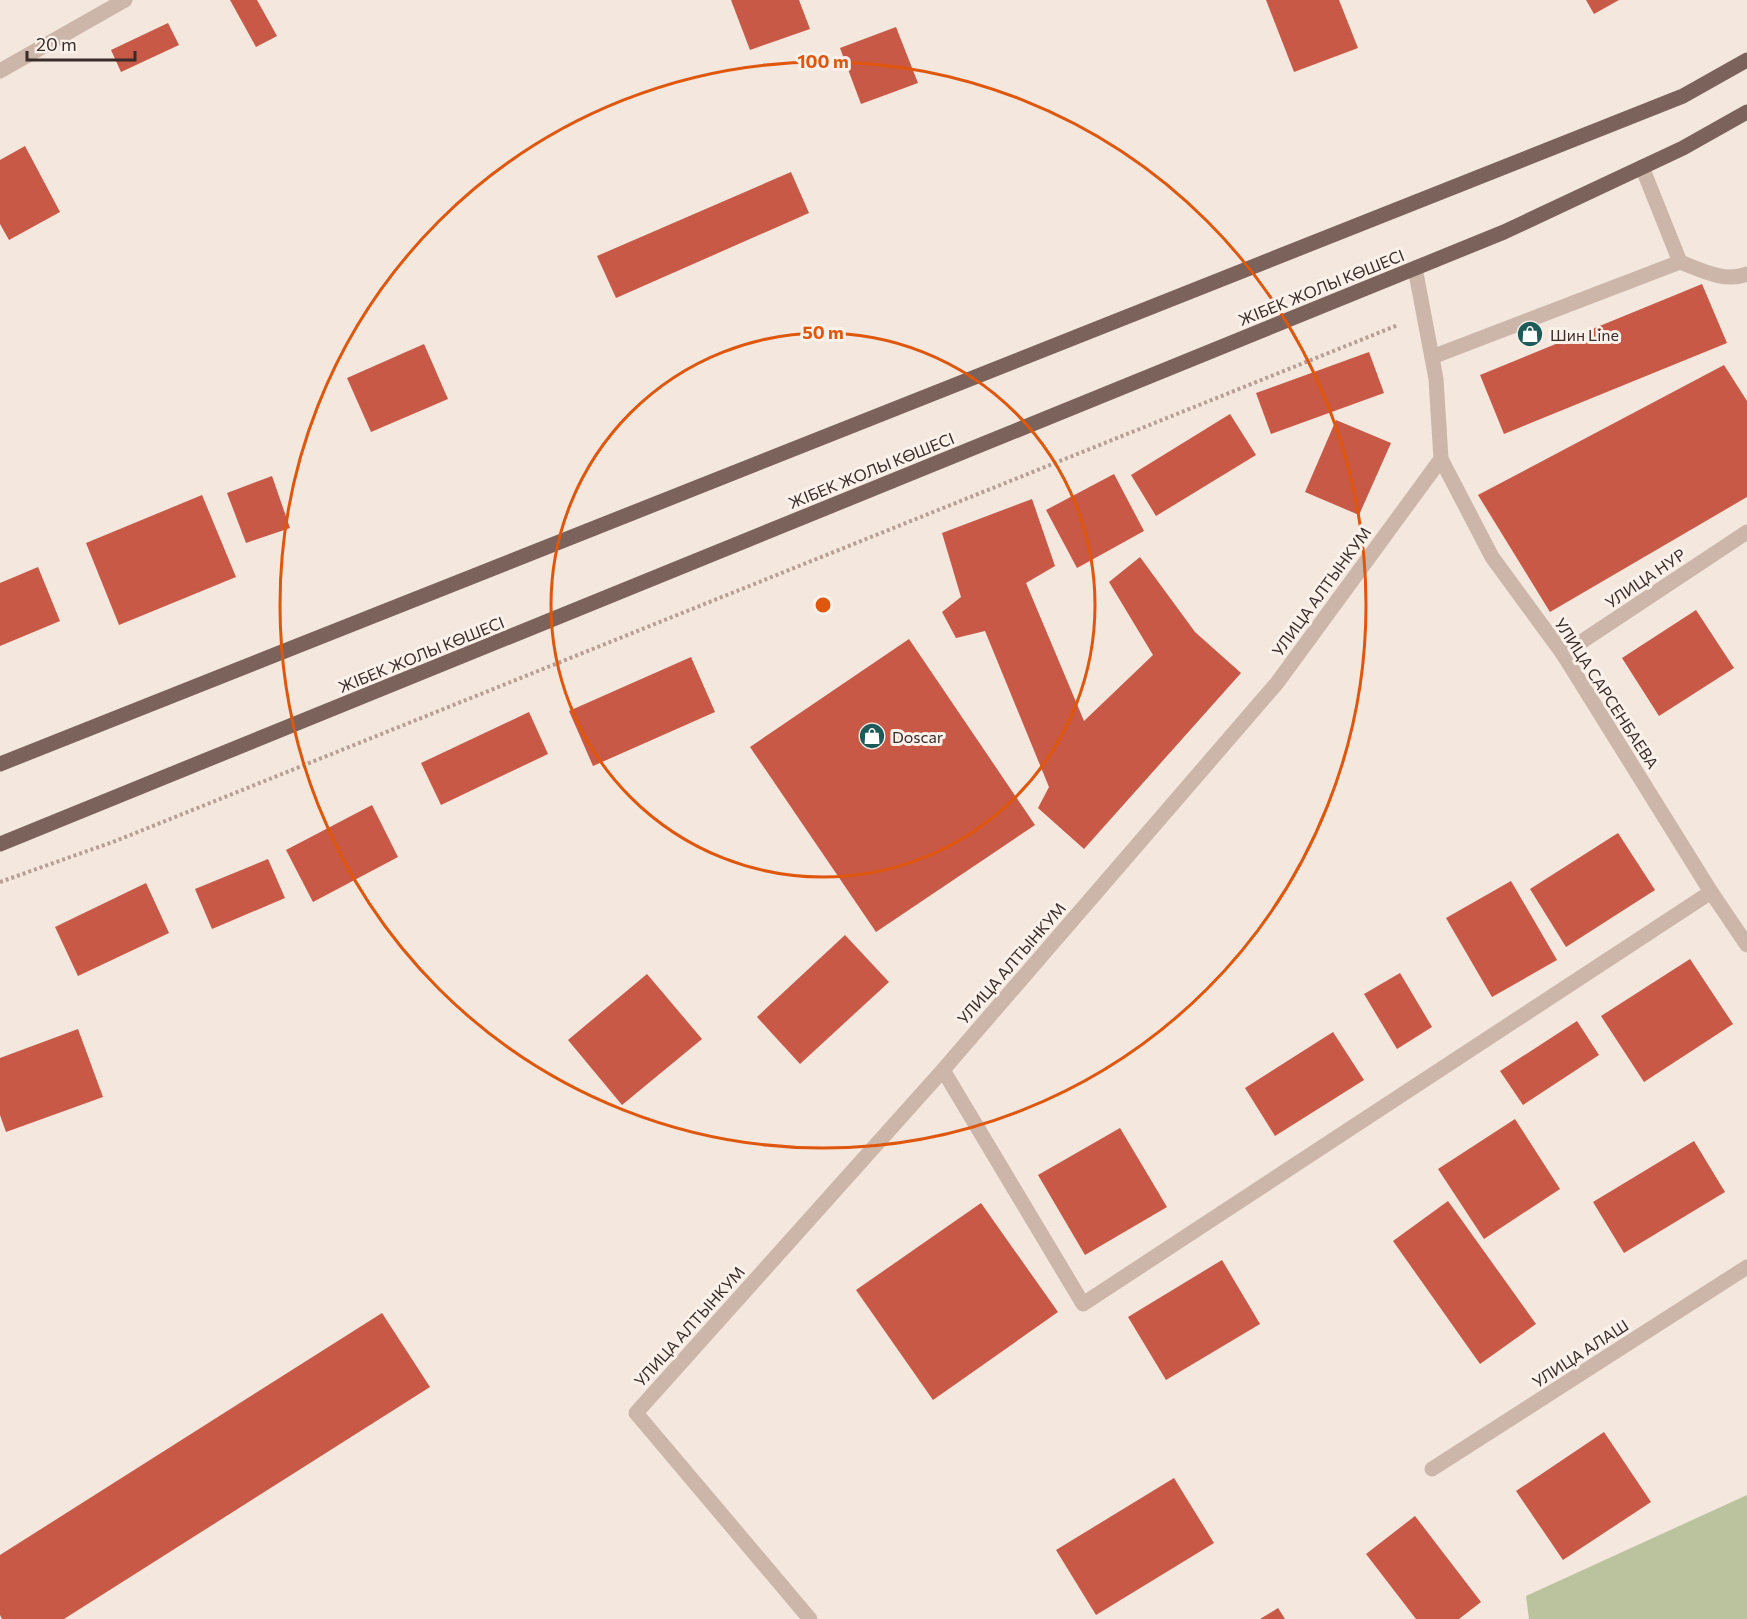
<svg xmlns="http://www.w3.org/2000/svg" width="1747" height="1619" viewBox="0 0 1747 1619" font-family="Commissioner,sans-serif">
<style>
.green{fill:#bac39d}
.building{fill:#c85947}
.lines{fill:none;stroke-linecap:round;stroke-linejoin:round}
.path{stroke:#b89f93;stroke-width:4;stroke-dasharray:3 3;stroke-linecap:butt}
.lane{stroke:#ccb5a9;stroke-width:15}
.street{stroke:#ccb5a9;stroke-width:15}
.primary{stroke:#7b625a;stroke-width:15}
.ring{fill:none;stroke:#df570d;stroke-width:3}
.labels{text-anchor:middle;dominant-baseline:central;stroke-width:6;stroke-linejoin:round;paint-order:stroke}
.street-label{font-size:16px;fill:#392c29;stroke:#faf1ea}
.poi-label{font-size:16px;fill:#392c29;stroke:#faf1ea;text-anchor:start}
.centre{fill:#df570d;stroke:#faf1ea;stroke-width:3}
.ring-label{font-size:18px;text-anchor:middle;font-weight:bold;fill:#df570d;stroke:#faf1ea;stroke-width:6;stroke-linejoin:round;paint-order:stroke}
</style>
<rect width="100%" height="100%" fill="#f3e7de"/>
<polygon class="green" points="1747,1495 1747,1619 1529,1619 1526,1596"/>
<g class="building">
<polygon points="230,0 257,0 277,36 256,47"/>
<polygon points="731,0 799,0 810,29 750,50"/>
<polygon points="1266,0 1339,0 1358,48 1294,72"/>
<polygon points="1586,0 1619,0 1594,14"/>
<polygon points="168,23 179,45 121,72 111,50"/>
<polygon points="896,27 918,83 861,104 840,48"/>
<polygon points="25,146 60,212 9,240 0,224 0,160"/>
<polygon points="791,172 809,213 616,298 597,256"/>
<polygon points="1702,284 1727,343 1504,434 1480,375"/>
<polygon points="424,344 448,399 371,432 347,378"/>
<polygon points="1369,352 1384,393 1271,434 1256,393"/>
<polygon points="1724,365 1747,401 1747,497 1550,612 1478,495"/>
<polygon points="1230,414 1256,455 1156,516 1131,475"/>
<polygon points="1336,420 1391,443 1359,515 1305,492"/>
<polygon points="1114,474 1144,531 1077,568 1046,510"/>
<polygon points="272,476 290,528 246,543 227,493"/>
<polygon points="202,495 236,577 119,625 86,543"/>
<polygon points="1032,499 1055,566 1026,583 1084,721 1153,655 1109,582 1140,557 1195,632 1241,673 1084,849 1038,808 1049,787 985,631 956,638 942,612 961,597 942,533"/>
<polygon points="38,567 60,621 0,646 0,583"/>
<polygon points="1696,610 1734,668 1659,716 1622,658"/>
<polygon points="909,639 1035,825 876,932 750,747"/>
<polygon points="691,657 715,712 593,766 569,711"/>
<polygon points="529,712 548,754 441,805 421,763"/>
<polygon points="372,805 398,857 313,902 286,850"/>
<polygon points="1618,833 1655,890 1566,947 1530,889"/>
<polygon points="268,859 285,898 212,929 195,889"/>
<polygon points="1511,881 1557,960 1492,997 1446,918"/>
<polygon points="146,883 169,933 78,976 55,927"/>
<polygon points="845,935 889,982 800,1064 757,1017"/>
<polygon points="1690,959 1733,1024 1644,1082 1601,1016"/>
<polygon points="1400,973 1432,1027 1397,1049 1364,994"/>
<polygon points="647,974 702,1039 622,1105 568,1040"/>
<polygon points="1577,1021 1599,1055 1523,1105 1500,1071"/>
<polygon points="78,1029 103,1097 6,1132 0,1115 0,1058"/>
<polygon points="1333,1032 1364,1080 1275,1136 1245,1088"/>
<polygon points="1515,1119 1560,1189 1484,1239 1438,1169"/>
<polygon points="1120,1128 1167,1207 1085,1255 1038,1175"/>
<polygon points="1694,1141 1725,1192 1624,1253 1593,1202"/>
<polygon points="1448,1201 1536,1324 1480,1364 1393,1241"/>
<polygon points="981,1203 1058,1312 933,1400 856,1290"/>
<polygon points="1222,1260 1260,1324 1166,1380 1128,1317"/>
<polygon points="382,1313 430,1387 64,1619 2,1619 0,1615 0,1555"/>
<polygon points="1604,1432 1651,1502 1563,1560 1516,1491"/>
<polygon points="1174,1478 1214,1543 1096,1615 1056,1550"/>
<polygon points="1415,1516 1481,1602 1459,1619 1416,1619 1366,1554"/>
<polygon points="1278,1608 1285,1619 1260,1619"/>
</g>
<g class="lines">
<polyline class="path" points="0,882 113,842 1398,325"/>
<g class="lane">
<path d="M1680 262C1701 270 1725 283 1747 274"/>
<polyline points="1432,357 1680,262 1642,167"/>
</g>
<g class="street">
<polyline points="0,71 125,0"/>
<polyline points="1441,459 1492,557 1563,654 1711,892 1747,945"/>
<polyline points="1563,654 1747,532"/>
<polyline points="943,1070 1083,1304 1711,892"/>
<polyline points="1432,1469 1747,1267"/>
<polyline points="810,1619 636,1413 943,1070 1277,683 1441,459 1436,379 1415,268"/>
</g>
<g class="primary">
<polyline points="0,764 1683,96 1747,60"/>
<polyline points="0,844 1504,232 1683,148 1747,112"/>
</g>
</g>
<g class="ring">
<circle cx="823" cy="605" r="272"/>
<circle cx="823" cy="605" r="543"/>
</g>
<defs>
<g id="shop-disc" transform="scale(1.35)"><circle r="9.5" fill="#1d5b59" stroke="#faf1ea"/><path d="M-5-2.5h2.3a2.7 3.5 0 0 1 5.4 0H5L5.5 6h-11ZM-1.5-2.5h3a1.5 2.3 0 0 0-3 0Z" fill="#fff"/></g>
</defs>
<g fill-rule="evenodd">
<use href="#shop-disc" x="1530" y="334"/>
<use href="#shop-disc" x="872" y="736"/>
</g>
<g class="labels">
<g class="street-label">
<text transform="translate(1321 287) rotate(-22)">ЖІБЕК ЖОЛЫ КӨШЕСІ</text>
<text transform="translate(871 470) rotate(-22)">ЖІБЕК ЖОЛЫ КӨШЕСІ</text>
<text transform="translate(1645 578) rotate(-34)">УЛИЦА НУР</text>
<text transform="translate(1321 591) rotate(-54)">УЛИЦА АЛТЫНКУМ</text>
<text transform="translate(421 654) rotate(-22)">ЖІБЕК ЖОЛЫ КӨШЕСІ</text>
<text transform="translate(1607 693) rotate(57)">УЛИЦА САРСЕНБАЕВА</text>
<text transform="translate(1011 963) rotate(-49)">УЛИЦА АЛТЫНКУМ</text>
<text transform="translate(689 1326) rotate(-48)">УЛИЦА АЛТЫНКУМ</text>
<text transform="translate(1580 1353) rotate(-33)">УЛИЦА АЛАШ</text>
</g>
<g class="poi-label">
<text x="1550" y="334">Шин Line</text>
<text x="892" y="736">Doscar</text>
</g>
</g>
<circle cx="823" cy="605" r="9" class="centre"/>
<g class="ring-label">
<text x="823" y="68">100 m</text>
<text x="823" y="339">50 m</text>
</g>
<path d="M27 51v9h108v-9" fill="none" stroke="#392c29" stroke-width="3"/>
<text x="36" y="51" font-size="18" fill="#392c29" stroke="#faf1ea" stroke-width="4.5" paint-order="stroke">20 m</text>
</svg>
